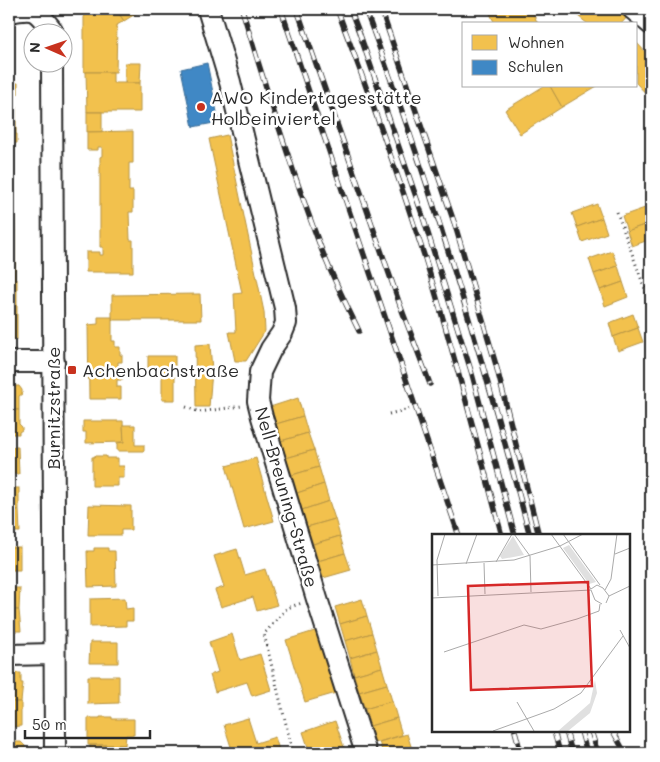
<svg xmlns="http://www.w3.org/2000/svg" width="660" height="762" viewBox="0 0 660 762" font-family="Mali,sans-serif">
<style>
.homes{fill:#f2c14e;stroke:#b69444}
.schools{fill:#3f88c5;stroke:#396c97}
.lines{fill:none;stroke-linecap:round;stroke-linejoin:round}
.minor-casing{stroke:#2b2b2b;stroke-width:24}
.path{stroke:#2b2b2b;stroke-width:3;stroke-dasharray:1 4;stroke-linecap:butt}
.minor{stroke:#fff;stroke-width:20}
.rail-casing{stroke:#2b2b2b;stroke-width:5.5}
.rail{stroke:#fff;stroke-width:4;stroke-dasharray:11;stroke-linecap:butt}
.poi-dot{fill:#c8321e;stroke:#fff;stroke-width:2}
.labels{text-anchor:middle;dominant-baseline:central;stroke-width:5;stroke-linejoin:round;paint-order:stroke}
.poi-label{font-size:18px;fill:#2b2b2b;stroke:#fff;text-anchor:start}
.street-label{font-size:18px;fill:#2b2b2b;stroke:#fff}
.inset-road{fill:none;stroke:#aaa;stroke-width:1}
.view{fill:#d62828;fill-opacity:0.15;stroke:#d62828;stroke-width:2.5}
.inset-edge{fill:none;stroke:#2b2b2b;stroke-width:2.5}
</style>
<rect width="100%" height="100%" fill="#fff"/>
<filter id="ink" filterUnits="userSpaceOnUse"><feTurbulence type="fractalNoise" baseFrequency=".02" numOctaves="2"/><feDisplacementMap in="SourceGraphic" scale="10" xChannelSelector="R" yChannelSelector="G"/><feConvolveMatrix kernelMatrix="1 2 1 2 8 2 1 2 1" color-interpolation-filters="sRGB"/></filter>
<g filter="url(#ink)">
<g class="homes">
<polygon points="90,9 116,9 124,21 117,25 116,72 84,72 84,13"/>
<polygon points="116,9 143,9 124,21"/>
<polygon points="488,9 531,9 538,24 495,24"/>
<polygon points="569,9 619,9 628,16 621,24 588,24"/>
<polygon points="636,42 651,58 651,99 636,83"/>
<polygon points="125,63 141,63 140,83 125,83"/>
<polygon points="86,72 113,72 113,83 140,83 140,112 87,112"/>
<polygon points="9,83 18,83 18,94 16,94 16,134 9,134"/>
<polygon points="544,86 550,86 562,107 520,134 505,110"/>
<polygon points="550,86 597,86 562,107"/>
<rect x="87" y="112" width="15" height="20"/>
<polygon points="133,131 133,163 129,163 129,191 133,191 133,212 129,212 130,240 133,240 133,272 86,272 86,252 100,252 100,255 103,255 103,247 100,247 100,157 102,156 102,147 98,147 98,150 87,150 87,132"/>
<polygon points="9,134 17,134 17,143 14,143 14,182 9,182"/>
<polygon points="227,135 264,312 265,331 246,361 235,361 229,332 236,332 234,294 242,293 209,139"/>
<polygon points="9,182 14,182 15,231 9,231"/>
<polygon points="597,204 602,218 577,227 572,213"/>
<polygon points="645,208 650,223 627,231 622,216"/>
<polygon points="602,218 607,233 582,242 577,227"/>
<polygon points="650,223 651,239 632,246 627,231"/>
<rect x="9" y="231" width="6" height="48"/>
<polygon points="612,251 618,266 594,274 589,259"/>
<polygon points="618,266 623,282 600,290 594,274"/>
<polygon points="9,279 17,280 17,339 9,339"/>
<polygon points="623,282 628,297 605,306 600,290"/>
<polygon points="200,294 201,320 112,320 112,295"/>
<polygon points="633,314 638,328 613,337 609,323"/>
<polygon points="98,317 112,317 112,341 115,341 115,347 120,347 120,355 122,355 122,362 118,362 118,370 121,370 122,380 117,380 117,387 121,387 121,399 89,399 88,325 98,324"/>
<polygon points="638,328 643,342 618,351 613,337"/>
<polygon points="210,344 212,371 209,407 196,407 195,345"/>
<polygon points="148,356 175,356 175,400 162,400 162,370 148,370"/>
<polygon points="9,386 19,386 22,390 22,394 19,396 19,410 9,410"/>
<polygon points="298,398 303,416 276,424 270,407"/>
<polygon points="9,410 19,410 19,424 22,427 22,430 19,432 19,434 9,434"/>
<polygon points="303,416 308,433 281,441 276,424"/>
<polygon points="83,421 123,421 124,442 86,443 86,432 83,432"/>
<polygon points="123,425 135,425 135,445 144,445 144,451 117,451 117,443 124,442"/>
<polygon points="308,433 314,450 286,458 281,441"/>
<polygon points="9,447 18,447 19,474 9,474"/>
<polygon points="314,450 319,467 292,475 286,458"/>
<polygon points="94,456 106,456 106,458 118,458 118,466 124,466 124,478 118,478 118,486 92,486 92,457 94,457"/>
<polygon points="256,458 274,521 244,529 226,466"/>
<polygon points="319,467 324,484 297,493 292,475"/>
<polygon points="324,484 329,501 302,510 297,493"/>
<rect x="9" y="488" width="10" height="22"/>
<polygon points="329,501 335,519 307,527 302,510"/>
<polygon points="89,505 131,506 131,530 121,530 121,535 88,535"/>
<polygon points="9,510 19,510 20,532 9,532"/>
<polygon points="335,519 340,536 313,544 307,527"/>
<polygon points="340,536 345,553 318,561 313,544"/>
<rect x="9" y="547" width="11" height="23"/>
<polygon points="94,548 108,548 108,551 115,551 116,586 88,587 87,551 94,551"/>
<polygon points="237,549 245,575 265,569 277,605 257,611 253,597 221,607 215,590 224,587 214,556"/>
<polygon points="345,553 351,570 323,578 318,561"/>
<polygon points="9,584 12,584 11,588 20,588 19,610 9,610"/>
<polygon points="125,598 126,609 133,608 133,621 126,621 126,626 90,627 90,599"/>
<polygon points="362,599 367,616 340,624 335,607"/>
<polygon points="9,610 19,610 21,631 11,631 11,634 9,634"/>
<polygon points="367,616 372,633 345,641 340,624"/>
<polygon points="318,630 336,693 305,702 286,640"/>
<polygon points="372,633 377,650 350,658 345,641"/>
<polygon points="232,634 240,660 260,654 271,690 252,696 247,682 215,692 210,675 218,672 209,642"/>
<polygon points="90,642 118,642 118,663 89,663"/>
<polygon points="377,650 382,667 354,675 350,658"/>
<polygon points="382,667 387,684 359,692 354,675"/>
<polygon points="9,673 21,673 21,683 23,683 21,702 9,702"/>
<polygon points="88,676 119,676 119,703 88,704"/>
<polygon points="387,684 392,701 365,709 359,692"/>
<polygon points="392,701 397,718 370,726 365,709"/>
<polygon points="9,702 21,702 21,726 9,727"/>
<polygon points="100,717 112,717 112,719 134,719 134,735 126,735 125,745 88,745 88,718 100,718"/>
<polygon points="248,718 256,743 275,737 280,753 233,753 224,725"/>
<polygon points="397,718 402,735 375,743 370,726"/>
<polygon points="335,721 346,753 310,753 303,732"/>
<polygon points="407,734 413,752 409,753 383,753 379,742"/>
<polygon points="9,742 21,742 25,746 26,751 23,753 9,753"/>
<polygon points="90,745 125,745 126,753 90,753"/>
</g>
<polygon class="schools" points="207,63 219,122 193,127 181,69"/>
<g class="lines">
<g class="minor-casing">
<g id="minor">
<polyline points="208,9 230,82 285,308 286,323 282,333 271,349 260,372 258,401 262,417 317,599 366,753"/>
<polyline points="633,9 651,24"/>
<path d="M9 12C36 7 35 9 52 30"/>
<polyline points="52,62 55,753"/>
<polyline points="9,362 54,362"/>
<polyline points="9,655 54,654"/>
</g>
</g>
<g class="path">
<polyline points="617,212 646,292 651,292"/>
<polyline points="186,407 199,412 242,406"/>
<polyline points="389,414 409,409"/>
<polyline points="293,753 264,634 287,608 302,603"/>
</g>
<use href="#minor" class="minor"/>
<g class="rail-casing">
<g id="rail">
<path d="M242 9C266 89 291 169 321 248 332 276 346 304 359 331"/>
<polyline points="281,9 459,536"/>
<polyline points="297,9 400,305 430,384"/>
<path d="M337 9C368 90 397 172 424 255 453 348 477 442 502 536"/>
<polyline points="350,9 359,32 421,211 472,374 515,536"/>
<path d="M365 9C430 181 483 358 530 536"/>
<polyline points="381,9 455,225 496,365 539,536"/>
<polyline points="515,731 521,753"/>
<polyline points="554,731 560,753"/>
<polyline points="566,731 572,753"/>
<polyline points="581,731 587,753"/>
<polyline points="591,731 598,753"/>
<polyline points="613,731 625,753"/>
</g>
</g>
<use href="#rail" class="rail"/>
</g>
</g>
<g class="poi-dot">
<circle cx="201" cy="107" r="5"/>
<rect x="67" y="365" width="10" height="10" rx="2.5"/>
</g>
<g class="labels">
<g class="poi-label">
<text x="211" y="97">AWO Kindertagesstätte<tspan x="211" dy="21">Holbeinviertel</tspan></text>
<text x="82" y="370">Achenbachstraße</text>
</g>
<g class="street-label">
<text transform="translate(53 408) rotate(-90)">Burnitzstraße</text>
<text transform="translate(287 497) rotate(74)">Nell-Breuning-Straße</text>
</g>
</g>
<g transform="translate(432 534)">
<rect width="198" height="198" fill="#fff"/>
<path d="M81 2 92 21 70 25 68 22ZM137 11 164 48 157 50 131 14ZM163 146 165 159 158 179 136 197H126L158 169Z" fill="#e0e0e0"/>
<path class="inset-road" d="M82 0 98 22M119 0 159 55M131 0 168 51M183 20 198 14M98 22 99 58M64 28 80 0M52 29 53 60M34 30 45 0M0 31 82 26 128 12 151 0M159 55 165 51 171 54 177 62 174 69M159 56 163 66 170 70M173 56 179 45 185 0M6 62 5 26 13 0M177 62 198 52M0 64 159 56M188 96 198 114M12 118 92 91 109 95 145 85 167 77 168 70M85 168 102 197M61 197 122 175 149 159 191 102"/>
<path class="view" d="M156 48 160 152 39 156 36 52Z"/>
<rect width="198" height="198" class="inset-edge"/>
</g>
<rect width="660" height="762" fill="none" stroke="#fff" stroke-width="30"/>
<rect x="15" y="15" width="630" height="732" fill="none" stroke="#2b2b2b" stroke-width="2" filter="url(#ink)"/>
<rect x="462" y="22" width="175" height="65" fill="#ffffff" stroke="#aaaaaa"/>
<rect x="472" y="35" width="25" height="15" fill="#f2c14e" stroke="#aaaaaa"/>
<text x="508" y="48" font-size="15" fill="#2b2b2b">Wohnen</text>
<rect x="472" y="60" width="25" height="15" fill="#3f88c5" stroke="#aaaaaa"/>
<text x="508" y="72" font-size="15" fill="#2b2b2b">Schulen</text>
<g transform="translate(48 48) rotate(272)"><circle r="24" fill="#ffffff" stroke="#aaaaaa"/>
<path d="M0-4L9 19L0 12L-9 19Z" fill="#c8321e"/>
<text y="-8" font-size="14" font-weight="bold" text-anchor="middle" fill="#2b2b2b">N</text>
</g>
<path d="M25 730v8h125v-8" fill="none" stroke="#2b2b2b" stroke-width="2.5"/>
<text x="32" y="730" font-size="15" fill="#2b2b2b" stroke="#ffffff" stroke-width="4" paint-order="stroke">50 m</text>
</svg>
